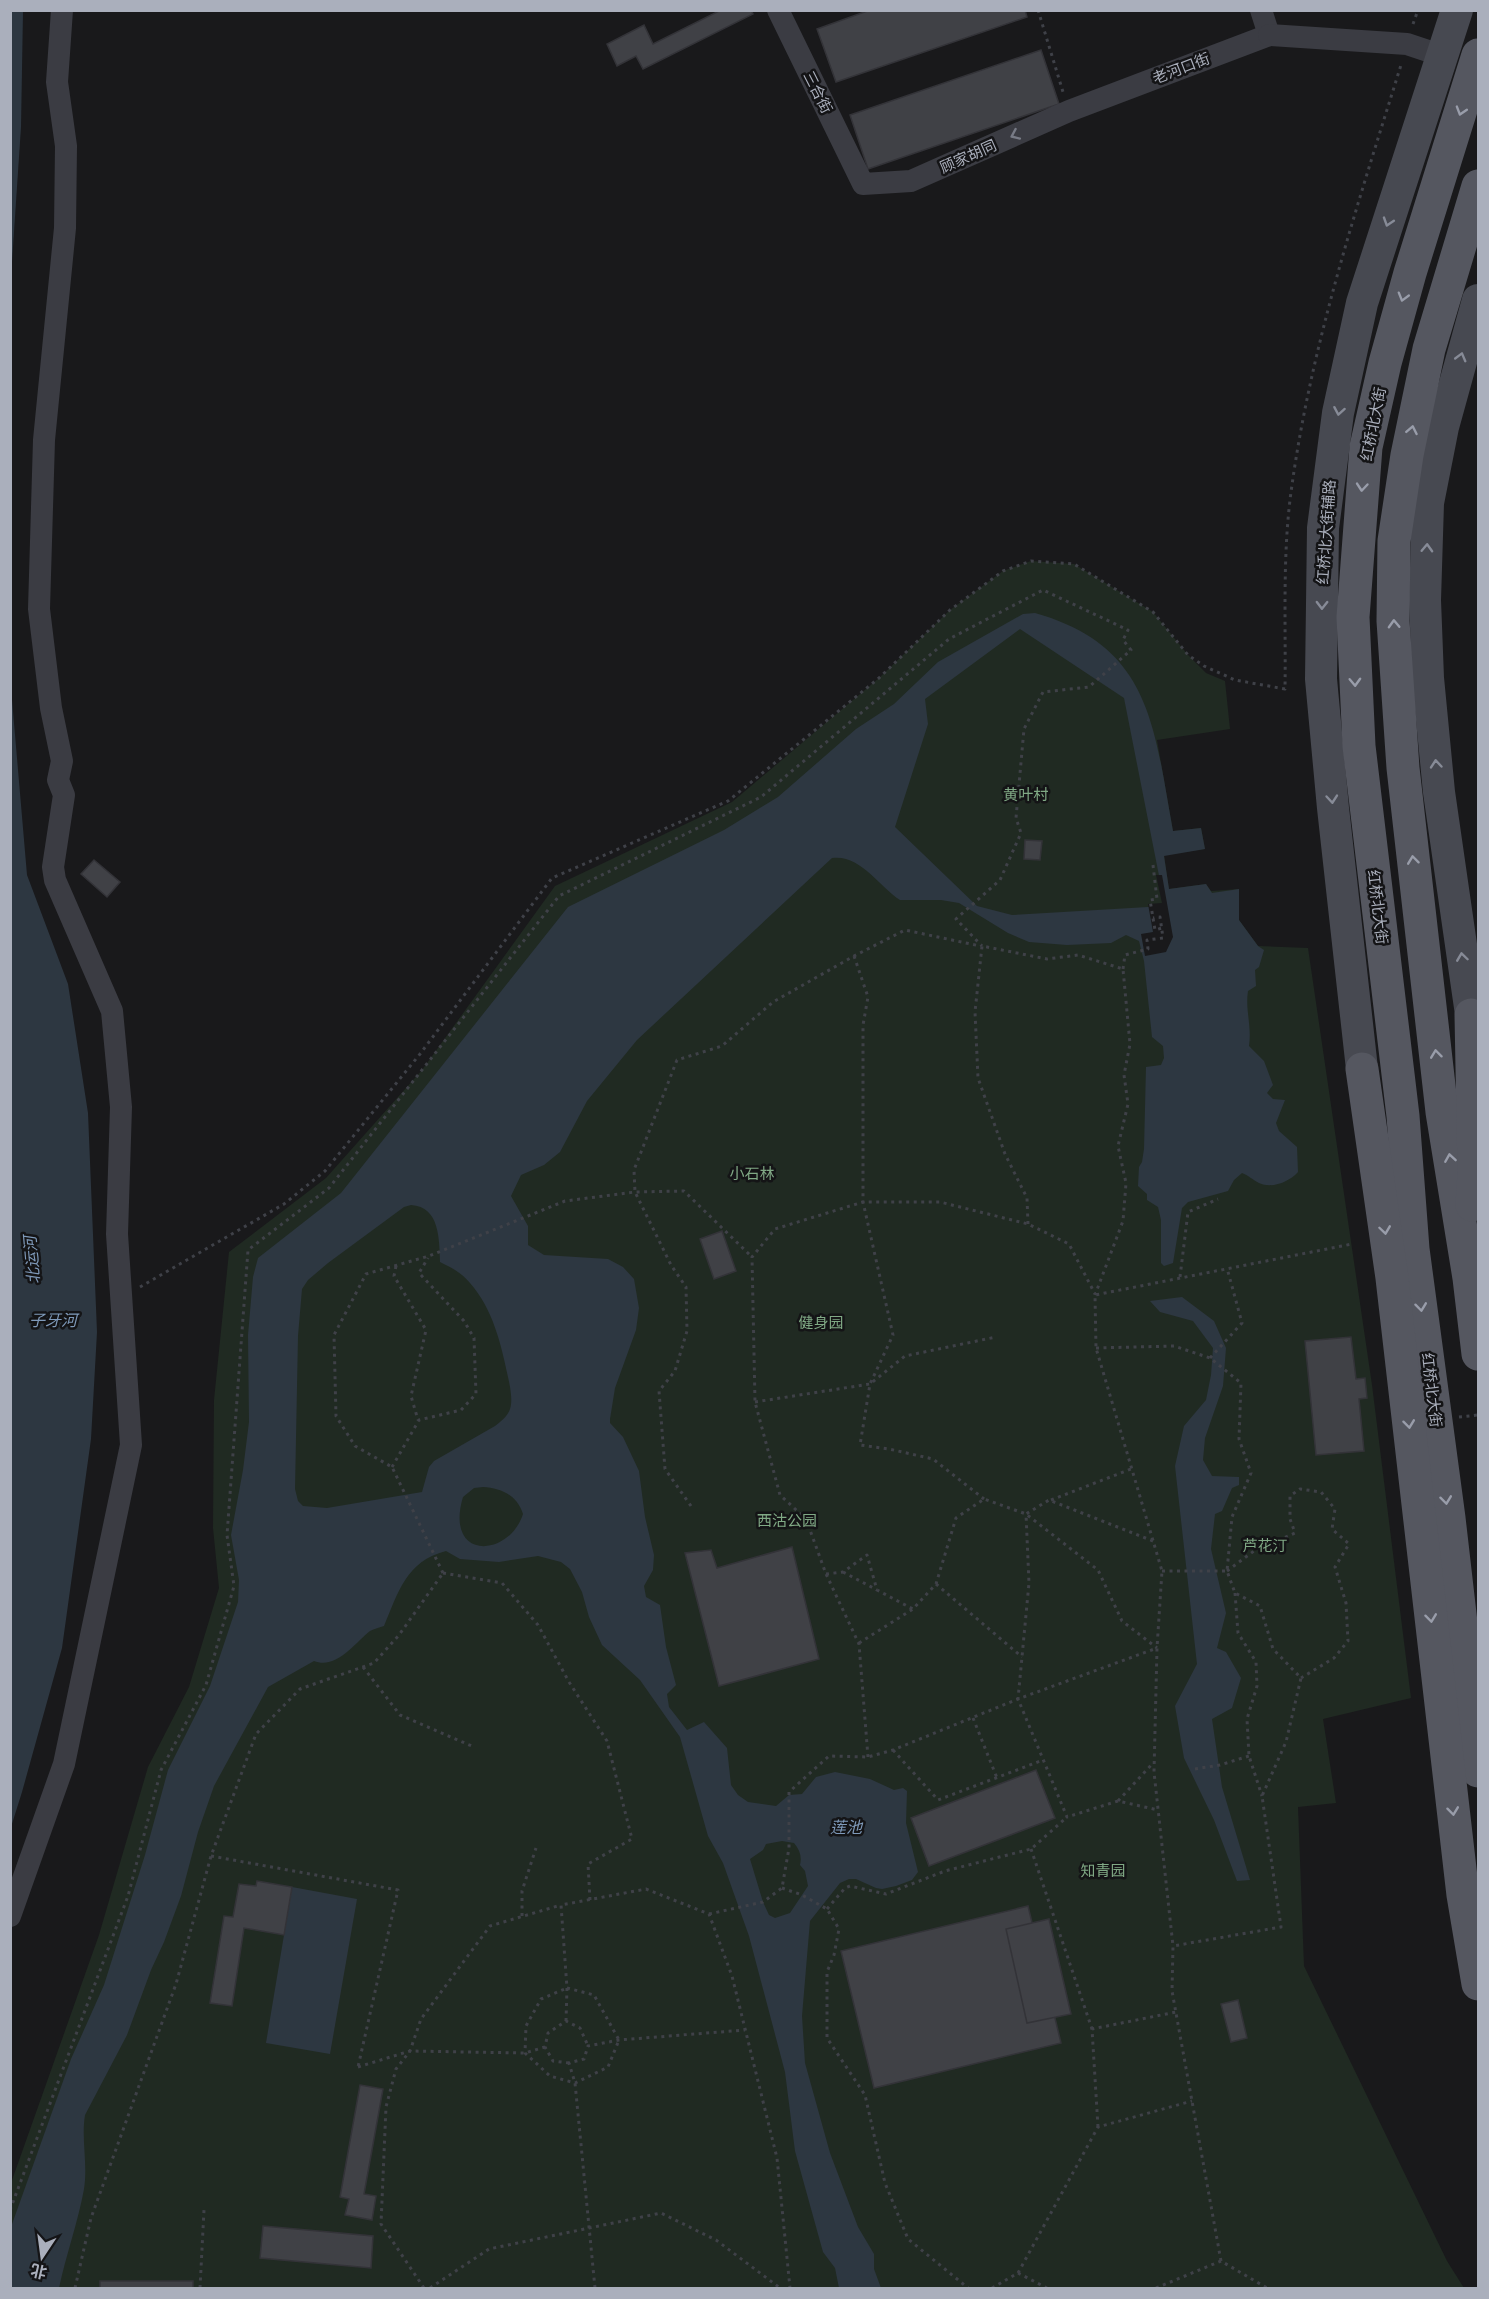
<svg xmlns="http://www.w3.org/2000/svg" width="1489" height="2299" viewBox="0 0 1489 2299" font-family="Montserrat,'Noto Sans SC',sans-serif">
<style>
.green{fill:#202a22}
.water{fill:#2d3741;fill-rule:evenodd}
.pier{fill:#19191b}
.building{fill:#404146;stroke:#333338;stroke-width:1.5}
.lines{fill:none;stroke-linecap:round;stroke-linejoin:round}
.path{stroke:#3f4148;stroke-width:3;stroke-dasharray:3 4.5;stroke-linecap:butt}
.street{stroke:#3b3c43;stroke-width:22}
.secondary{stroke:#474951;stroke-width:32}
.primary{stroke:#555760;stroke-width:33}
.oneway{stroke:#999daa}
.oneway2{stroke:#787b86}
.oneway3{stroke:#878b97}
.labels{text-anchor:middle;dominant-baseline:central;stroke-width:5;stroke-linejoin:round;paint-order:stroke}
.street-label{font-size:15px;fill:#aaafbc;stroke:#141416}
.park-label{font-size:15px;fill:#80a985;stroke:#141416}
.water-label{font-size:16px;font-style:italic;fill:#7f9aba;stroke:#141416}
</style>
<rect width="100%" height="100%" fill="#19191b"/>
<polygon class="green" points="1031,561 1074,564 1130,598 1153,612 1188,655 1206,673 1225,681 1230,729 1157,740 1173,831 1201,828 1205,849 1164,855 1169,889 1206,884 1211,891 1239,889 1239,920 1258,946 1308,948 1372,1385 1411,1698 1323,1719 1336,1803 1298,1807 1304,1966 1447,2261 1464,2288 11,2288 11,2183 99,1935 148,1767 189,1687 219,1588 213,1528 214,1400 229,1252 326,1178 422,1070 555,886 732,802 879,678 950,610 1003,571"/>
<g class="water">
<polygon points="23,11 21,127 11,277 10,11"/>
<path d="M1035 613C1152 646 1154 728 1173 831L1201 828 1205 849 1164 856 1169 889 1206 884 1212 893 1239 889V920L1258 946 1264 950 1259 967 1255 970 1256 986 1248 991C1245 1010 1252 1026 1249 1046L1264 1061 1273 1085 1267 1093 1273 1099 1285 1100 1276 1123 1279 1131 1297 1147 1298 1172C1289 1182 1272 1189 1259 1183 1253 1180 1248 1175 1242 1173L1234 1180 1228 1191 1188 1202 1182 1208 1173 1263 1164 1266 1161 1263V1220L1158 1207 1147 1200V1194L1138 1186 1139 1167 1142 1162 1144 1149 1146 1067 1161 1065 1164 1058 1163 1046 1152 1037 1144 961 1139 941 1126 935 1111 943 1067 945 1029 942 1008 933 959 903 941 900H900C879 886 860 854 832 858L637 1040 587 1101 560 1152 544 1165 521 1175 511 1196 528 1226V1245L544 1255 608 1259 623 1267 634 1279 639 1308 636 1330 615 1388 610 1419V1423L623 1437 639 1471 645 1517 654 1555 653 1570 644 1586 646 1597 660 1605 666 1647 676 1685 667 1694 669 1707 687 1730 704 1722 727 1748 731 1785 738 1795 748 1802 776 1806 789 1795 802 1794 816 1777 835 1772 870 1779 894 1790 903 1788 907 1791 906 1823 918 1872 912 1880 896 1886 882 1889 876 1888 856 1879H849L840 1883 810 1921 802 2016 805 2063 830 2153 858 2227 874 2254V2269L881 2288H839L835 2268 823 2252 795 2151 785 2072 749 1936 723 1863 708 1836 680 1737 640 1680 602 1645 589 1617 582 1592 570 1569 561 1562 538 1556 499 1562 460 1559 446 1551C406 1561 398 1593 384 1626 380 1627 374 1629 370 1631 355 1643 336 1670 314 1661L268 1687 214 1786 198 1832 181 1896 164 1942 151 1970 127 2035 85 2115C81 2139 88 2164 84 2189 78 2222 66 2255 59 2288H11V2227L71 2059 104 1985 145 1855 168 1770 210 1686 238 1602 239 1580 231 1535 243 1470 249 1422 248 1335 253 1277 258 1258 341 1193 568 907 724 830 778 797 856 729 894 704 938 662 1023 614ZM1020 629 1124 698 1165 906 1012 915 977 906 895 827 928 724 925 699ZM411 1205C440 1207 439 1239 440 1262 452 1268 462 1273 470 1283 493 1309 501 1344 508 1377 510 1386 513 1400 510 1409 508 1416 500 1422 495 1426L434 1461 429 1467 422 1492 327 1508 303 1506 298 1501 295 1489 298 1336 302 1289 308 1280 328 1263 404 1207ZM483 1487C501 1488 517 1495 523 1514 509 1558 444 1561 463 1497L474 1488ZM782 1841 794 1843C800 1850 802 1857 800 1865L805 1871 808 1886 790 1913 775 1918 769 1915 763 1902 750 1859 763 1850 766 1844Z"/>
<polygon points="11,688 27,875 68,984 88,1113 97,1332 91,1439 62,1648 22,1792 11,1827"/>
<polygon points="1182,1297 1214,1321 1226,1348 1223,1386 1205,1438 1203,1460 1212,1476 1239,1477 1239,1485 1232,1488 1222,1511 1215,1514 1211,1549 1226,1613 1217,1648 1226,1652 1241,1678 1232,1708 1212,1719 1222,1787 1250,1880 1237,1881 1214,1820 1184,1758 1175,1706 1197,1664 1175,1466 1184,1426 1206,1400 1211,1375 1213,1348 1193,1321 1160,1312 1150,1301"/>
<polygon points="292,1887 357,1899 330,2054 266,2043"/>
</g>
<polygon class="pier" points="1156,875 1162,875 1173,937 1166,952 1145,956 1141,934 1153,932 1148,904 1162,903"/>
<g class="building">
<polygon points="721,10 751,10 753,14 643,69 636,56 617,66 607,44 644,25 653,44"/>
<polygon points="870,10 1025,10 1027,17 836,82 817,29"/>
<polygon points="1041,50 1059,104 868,169 850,115"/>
<polygon points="1025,840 1042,841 1040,860 1024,859"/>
<polygon points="94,860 120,882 107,897 81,874"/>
<polygon points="722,1231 736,1271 714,1279 700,1239"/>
<polygon points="1351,1337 1356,1379 1365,1378 1367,1398 1359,1399 1364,1451 1316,1455 1305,1341"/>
<polygon points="792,1547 819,1659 719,1686 685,1553 711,1550 717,1568"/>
<polygon points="1036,1770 1055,1818 929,1866 911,1818"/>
<polygon points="257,1881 292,1887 284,1935 244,1928 232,2006 210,2003 224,1916 233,1917 239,1884 256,1886"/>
<polygon points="1028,1906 1061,2043 874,2088 841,1951"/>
<polygon points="1049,1919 1071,2014 1027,2023 1006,1929"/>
<polygon points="1238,2000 1247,2038 1231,2042 1221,2004"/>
<polygon points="360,2085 383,2089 364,2194 376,2196 372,2220 345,2215 349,2199 340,2197"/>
<polygon points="263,2226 373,2236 371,2268 260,2258"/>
<rect x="100" y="2281" width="93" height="7"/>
</g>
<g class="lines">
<g class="path">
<polyline points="1038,10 1063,92"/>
<polyline points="1413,24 1418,10"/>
<polyline points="1153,865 1157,899 1150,900 1155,930 1162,928"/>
<polyline points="854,956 868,997 863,1025 863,1202 893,1335 870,1384 860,1445 889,1449 933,1459 984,1499"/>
<polyline points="1123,969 1125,955 1148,949 1147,940 1163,938 1160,917 1153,918"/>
<polyline points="1028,1224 1027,1198 1005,1154 978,1078 975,1012 982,946 1047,959 1078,955 1123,969 1130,1044 1124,1075 1128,1104 1118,1146 1126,1183 1123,1221 1095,1295"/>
<polyline points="396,1266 394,1276 426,1330 411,1396 418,1420"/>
<polyline points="1180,1277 1188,1212 1218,1199"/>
<path d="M140 1287 284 1204 325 1171 420 1054 552 878 728 801 879 678 950 610 1003 571 1031 561 1074 564 1153 612 1188 655 1204 666 1235 680 1285 689C1286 622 1282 552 1292 485 1312 342 1358 203 1401 65"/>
<polyline points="1096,1348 1174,1346 1210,1358 1241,1383 1239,1439 1251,1473 1232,1517 1227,1571"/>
<polyline points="1210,1358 1242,1323 1227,1268"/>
<polyline points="755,1402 870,1384 905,1356 996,1337"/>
<polyline points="1459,1417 1478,1415"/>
<polyline points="392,1467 419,1420 461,1410 476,1394 474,1338 464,1321 419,1273 428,1258"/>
<polyline points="1051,1500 1131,1469"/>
<polyline points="691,1506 665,1469 659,1391 675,1371 687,1331 686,1287 671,1265 635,1192 634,1170 677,1060 722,1046 773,1002 854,956 905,930 980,946"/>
<polyline points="1153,1541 1049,1500 1026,1514 1029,1583 1018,1699 1067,1817 1118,1801 1158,1810"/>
<polyline points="1162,1571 1227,1571 1235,1593 1260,1606 1273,1649 1301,1678 1286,1742 1262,1796 1281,1927 1173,1946"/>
<polyline points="1227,1571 1254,1551 1295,1533 1290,1519 1290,1496 1300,1489 1321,1492 1335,1509 1332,1529 1349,1544 1335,1567 1346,1603 1348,1641 1334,1658 1301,1678"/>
<polyline points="843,1572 877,1590"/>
<polyline points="443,1573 392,1467 355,1446 336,1416 334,1335 366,1274 429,1256 565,1201 635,1192 684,1191 752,1257"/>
<polyline points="443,1573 502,1583 538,1625 569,1682 607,1741 632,1839 588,1864 590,1900"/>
<polyline points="826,1574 843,1572 867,1555 877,1590 913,1609"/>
<polyline points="936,1584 1022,1657"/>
<polyline points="1235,1593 1238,1633 1256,1662 1257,1686 1247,1719 1249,1756 1262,1796"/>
<polyline points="859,1643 913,1609 936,1584 956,1518 984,1499 1026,1514 1098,1570 1122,1621 1157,1648"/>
<polyline points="363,1667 400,1715 474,1747"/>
<polyline points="973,1718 997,1778"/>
<polyline points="893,1750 938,1800 1043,1760"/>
<polyline points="868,1757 859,1644 826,1574 806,1519 780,1495 755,1402 752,1257 775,1229 863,1202 940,1202 1028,1224 1069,1244 1095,1294"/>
<polyline points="1195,1769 1220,1765 1249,1756"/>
<polyline points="1118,1801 1153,1763"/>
<polyline points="1031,1849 1092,2029"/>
<polyline points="211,1856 398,1890 358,2067"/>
<polyline points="782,1888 802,1895 827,1909 839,1929 834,1955 827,1972 827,2038 865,2095 885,2183 908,2239 968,2288"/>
<polyline points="827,1909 845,1888 850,1886 886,1894 945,1871 1031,1849 1067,1817"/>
<polyline points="709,1914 763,1902 782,1888 789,1848 789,1792 829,1756 868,1757 893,1750 1018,1699 1157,1648"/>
<polyline points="522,1916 522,1891 536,1848"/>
<polygon points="567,1988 594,1995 619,2040 608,2067 575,2083 550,2076 525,2053 526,2026 541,1999"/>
<polyline points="566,2021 567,1988 561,1905 646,1889 709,1914 732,1976 777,2158 790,2288"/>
<polyline points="569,2063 553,2061 545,2047 548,2033 566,2021 580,2028 588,2046"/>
<polyline points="358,2067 410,2051 525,2053 545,2047"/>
<polyline points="1098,2127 1092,2029 1176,2012"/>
<polyline points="10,2210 128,1896 161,1770 206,1685 234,1586 227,1535 248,1250 329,1188 559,896 761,797 949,639 1043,590 1128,630 1123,640 1131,650 1089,687 1043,692 1024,729 1016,818 1021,833 1000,880 956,919 982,946"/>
<polyline points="1221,2261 1172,1991 1173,1946 1154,1772 1157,1648 1162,1571 1096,1348 1095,1295 1352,1244"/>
<polyline points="1018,2273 1098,2127 1192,2101"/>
<polyline points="75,2288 91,2218 176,1984 211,1856 256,1734 300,1689 374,1663 399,1635 443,1573"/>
<polyline points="200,2288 204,2210"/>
<polyline points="424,2288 381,2224 386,2107 396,2069 410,2051 421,2019 490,1926 561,1905"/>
<polyline points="430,2288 489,2249 661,2213 716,2240 780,2288"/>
<polyline points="595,2288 575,2083 569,2063 584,2059 588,2046 619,2040 745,2030"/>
<polyline points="992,2288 1018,2273 1047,2288"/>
<polyline points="1156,2288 1221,2261 1267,2288"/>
</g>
<g class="street">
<polyline points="778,10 863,184 911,181 1069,111 1269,35 1261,10"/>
<polyline points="1269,35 1407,44 1443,56"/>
<polyline points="10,1916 64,1764 131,1445 117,1234 121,1107 112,1011 55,880 53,867 64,795 58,780 62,761 51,708 39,609 44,440 65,228 66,146 57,82 62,10"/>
</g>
<g class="secondary">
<polyline points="1475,1042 1439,792 1428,678 1425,600 1428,503 1443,427 1478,300"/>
<polyline points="1362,1069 1333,808 1321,679 1323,528 1338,413 1362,303 1457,10"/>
</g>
<g class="primary">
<polyline points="1478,55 1410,273 1385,363 1366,447 1353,617 1359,746 1403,1116 1413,1249 1449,1518 1478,1771"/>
<polyline points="1478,186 1429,349 1407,455 1394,541 1393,621 1403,768 1442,1112 1469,1278 1478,1354"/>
<polyline points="1471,1015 1474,1173 1472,1205"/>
<polyline points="1362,1069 1392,1278 1463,1895 1478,1984"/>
</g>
</g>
<defs><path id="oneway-chevron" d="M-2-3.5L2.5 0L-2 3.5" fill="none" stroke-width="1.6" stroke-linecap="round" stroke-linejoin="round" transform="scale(1.5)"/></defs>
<g class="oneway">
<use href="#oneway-chevron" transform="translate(1461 111) rotate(107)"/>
<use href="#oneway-chevron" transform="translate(1403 297) rotate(106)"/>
<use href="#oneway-chevron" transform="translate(1412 430) rotate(-79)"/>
<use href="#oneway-chevron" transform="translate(1362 487) rotate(95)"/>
<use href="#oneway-chevron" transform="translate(1394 624) rotate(-92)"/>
<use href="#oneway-chevron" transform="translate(1355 682) rotate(88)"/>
<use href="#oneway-chevron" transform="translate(1413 860) rotate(-97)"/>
<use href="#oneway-chevron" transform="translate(1436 1054) rotate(-97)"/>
<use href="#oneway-chevron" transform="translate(1450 1158) rotate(-99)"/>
<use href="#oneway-chevron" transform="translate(1385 1230) rotate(82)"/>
<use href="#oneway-chevron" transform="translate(1421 1307) rotate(83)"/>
<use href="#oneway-chevron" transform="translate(1409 1424) rotate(83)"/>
<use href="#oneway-chevron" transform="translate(1446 1500) rotate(83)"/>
<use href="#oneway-chevron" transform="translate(1431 1618) rotate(83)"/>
<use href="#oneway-chevron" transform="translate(1453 1811) rotate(83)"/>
</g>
<use class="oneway2" href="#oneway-chevron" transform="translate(1015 135) rotate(156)"/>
<g class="oneway3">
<use href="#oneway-chevron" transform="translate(1388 222) rotate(108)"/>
<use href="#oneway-chevron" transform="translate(1461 357) rotate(-75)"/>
<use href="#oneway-chevron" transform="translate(1339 411) rotate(100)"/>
<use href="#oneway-chevron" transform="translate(1427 548) rotate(-88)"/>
<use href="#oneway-chevron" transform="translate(1322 605) rotate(91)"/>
<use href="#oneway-chevron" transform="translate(1436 764) rotate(-95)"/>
<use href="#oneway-chevron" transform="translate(1332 799) rotate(85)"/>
<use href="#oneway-chevron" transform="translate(1462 957) rotate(-98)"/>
</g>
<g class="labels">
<g class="street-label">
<text transform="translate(1181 68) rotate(-21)">老河口街</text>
<text transform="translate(818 92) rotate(63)">三合街</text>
<text transform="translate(968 156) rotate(-24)">顾家胡同</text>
<text transform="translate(1373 424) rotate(-79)">红桥北大街</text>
<text transform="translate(1326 532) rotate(-86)">红桥北大街辅路</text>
<text transform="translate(1378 907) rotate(83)">红桥北大街</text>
<text transform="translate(1432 1390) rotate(83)">红桥北大街</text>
</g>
<g class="park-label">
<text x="1026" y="794">黄叶村</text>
<text x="752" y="1173">小石林</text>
<text x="821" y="1322">健身园</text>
<text x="787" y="1520">西沽公园</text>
<text x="1265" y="1545">芦花汀</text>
<text x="1103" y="1870">知青园</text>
</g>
<g class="water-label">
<text transform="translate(32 1260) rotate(-95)">北运河</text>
<text x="53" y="1320">子牙河</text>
<text x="846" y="1827">莲池</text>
</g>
</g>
<rect width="1489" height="2299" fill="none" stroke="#aaafbc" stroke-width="24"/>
<g transform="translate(42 2257) rotate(193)" stroke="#141416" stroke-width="4.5" paint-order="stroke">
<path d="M0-4.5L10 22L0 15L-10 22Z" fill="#aaafbc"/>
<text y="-9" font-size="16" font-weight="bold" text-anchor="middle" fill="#aaafbc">北</text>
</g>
</svg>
